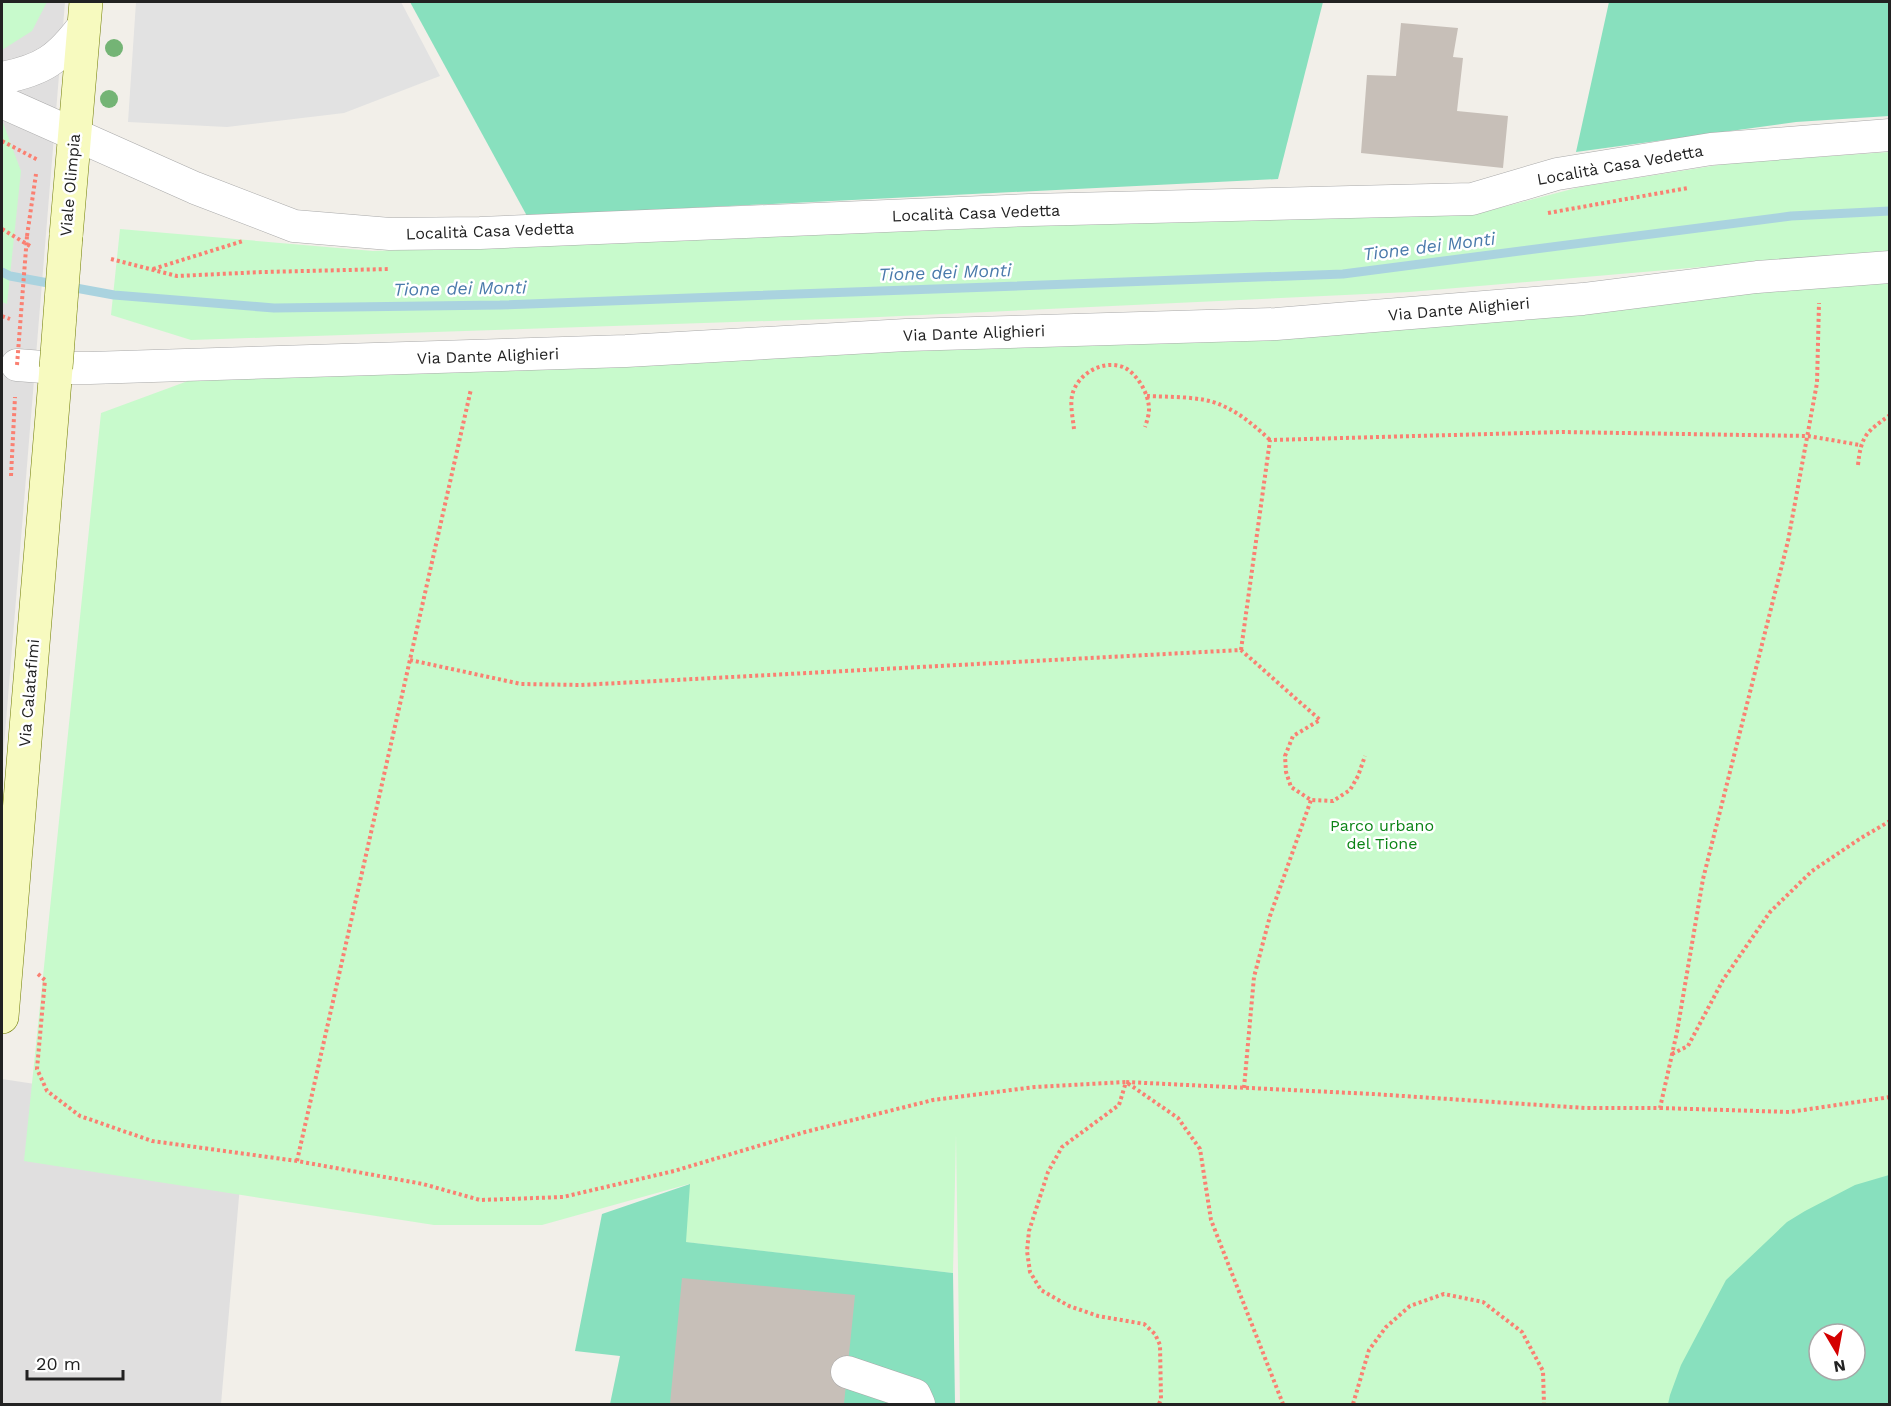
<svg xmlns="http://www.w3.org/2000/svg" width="1891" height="1406" viewBox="0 0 1891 1406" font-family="'Work Sans',sans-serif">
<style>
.residential{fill:#e0dfdf}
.park{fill:#c8facc;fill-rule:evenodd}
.pitch{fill:#88e0be;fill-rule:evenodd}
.parking{fill:#e2e2e2}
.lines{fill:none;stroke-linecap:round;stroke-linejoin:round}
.stream{stroke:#aad3df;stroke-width:9}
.building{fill:#c7bfb8}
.minor-casing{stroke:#a9a9a9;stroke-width:33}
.secondary-casing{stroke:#707d05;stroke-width:34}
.path{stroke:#fa8072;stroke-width:4;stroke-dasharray:3 3;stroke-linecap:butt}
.minor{stroke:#fff;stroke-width:32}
.secondary{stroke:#f7fabf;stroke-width:33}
.secondary-bridge-casing{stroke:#707d05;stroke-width:34;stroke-linecap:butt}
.path-bridge{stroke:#fa8072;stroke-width:4;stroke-dasharray:3 3;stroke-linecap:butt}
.secondary-bridge{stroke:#f7fabf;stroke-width:33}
.tree{fill:#74b475}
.labels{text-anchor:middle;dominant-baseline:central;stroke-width:5;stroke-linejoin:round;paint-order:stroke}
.street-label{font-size:16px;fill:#222;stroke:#fff}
.park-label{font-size:16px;fill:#0c8416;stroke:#fff}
.water-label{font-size:18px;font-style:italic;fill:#4a7aab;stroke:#fff}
</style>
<rect width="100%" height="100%" fill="#f2efe9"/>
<g class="residential">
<polygon points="2,2 65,2 2,770"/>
<polygon points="2,1079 246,1116 221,1404 2,1404"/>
</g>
<g class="park">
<polygon points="2,2 47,2 32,31 2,50"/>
<polygon points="2,120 21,171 7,304 2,302"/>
<polygon points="1889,152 1889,251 1409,292 858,318 191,340 111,315 120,229 373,251 1265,217 1484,212 1580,187 1731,163"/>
<path d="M1889 281V1404H960L956 1135 953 1273 685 1242 689 1184 542 1225H434L24 1161 101 413 196 378ZM1819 1334H1855V1370H1819Z"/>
</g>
<g class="pitch">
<polygon points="410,2 1323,2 1278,179 527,216"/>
<polygon points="1609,2 1889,2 1889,116 1796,122 1576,152"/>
<path d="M1889 1175V1404H1668L1670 1395 1681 1365 1726 1280 1787 1222 1805 1211 1855 1185ZM1819 1334H1855V1370H1819Z"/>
<polygon points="690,1184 686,1242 953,1273 955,1404 610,1404 620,1356 575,1351 602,1214"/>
</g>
<polygon class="parking" points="136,2 401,2 440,76 344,113 227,127 128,122"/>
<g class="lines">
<polyline class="stream" points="2,272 10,276 114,295 274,308 500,305 1343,274 1791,216 1890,211"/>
</g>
<g class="building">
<polygon points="1401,23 1458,28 1453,57 1463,58 1457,111 1508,116 1503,168 1361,153 1367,75 1396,76"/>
<polygon points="682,1278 855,1295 844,1404 670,1404"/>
</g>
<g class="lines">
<g class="minor-casing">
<g id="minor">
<path d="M2 78C43 70 59 59 84 25"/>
<polyline points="2,102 195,188 294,226 390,234 480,233 1030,210 1472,199 1557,174 1711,149 1890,135"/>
<polyline points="17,365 56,368 90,368 626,351 906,335 1276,324 1583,299 1757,277 1890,267"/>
<polyline points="847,1372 915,1395 919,1404"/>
</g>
</g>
<g class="secondary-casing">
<g id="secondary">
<polyline points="66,236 86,2"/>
<polyline points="2,1017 56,368"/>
</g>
</g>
<g class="path">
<polyline points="2,141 38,160"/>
<polyline points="1548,213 1688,188"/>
<polyline points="2,229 30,246"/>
<polyline points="27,236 36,174"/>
<polyline points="111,259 177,276 263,272 390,269"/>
<polyline points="153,269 243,241"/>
<polyline points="2,316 10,319"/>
<path d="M1147 396C1168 397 1202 396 1221 405 1240 413 1255 426 1270 440"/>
<path d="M1074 429C1073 419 1070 406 1072 396 1076 375 1102 359 1123 367 1137 373 1149 394 1149 409 1149 415 1147 421 1145 427"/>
<path d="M1858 465C1861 436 1866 432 1890 415"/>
<polyline points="11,476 15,397"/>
<polyline points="1241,650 1270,440 1562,432 1808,436 1860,445"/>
<polyline points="410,660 521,684 581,685 1241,650 1320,720 1293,736 1285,756 1286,772 1291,787 1311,800 1333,801 1350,790 1358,776 1365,756"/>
<polyline points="38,974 45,980 37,1069 47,1091 80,1116 152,1141 297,1161 423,1184 480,1200 563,1197 674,1171 805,1132 933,1100 1035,1087 1126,1082 1178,1118 1200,1149 1211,1220 1283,1404"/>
<polyline points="1672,1054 1688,1046 1723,980 1770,912 1812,871 1861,838 1890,821"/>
<polyline points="1244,1088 1254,977 1270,916 1311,800"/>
<polyline points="1660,1108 1790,1112 1890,1097"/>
<polyline points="297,1161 471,389"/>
<polyline points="1159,1404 1161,1399 1160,1345 1155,1334 1144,1324 1098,1316 1069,1306 1041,1290 1030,1272 1027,1251 1029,1231 1048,1172 1062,1147 1119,1105 1126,1082 1373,1094 1585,1108 1660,1108 1677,1032 1703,879 1788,541 1817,383 1819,303"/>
<polyline points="1353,1404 1369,1350 1386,1327 1410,1306 1444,1294 1483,1302 1522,1332 1543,1371 1544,1404"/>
</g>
<use href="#minor" class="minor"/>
<use href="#secondary" class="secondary"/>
<g class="secondary-bridge-casing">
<polyline id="secondary-bridge" points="56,368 66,236"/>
</g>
<polyline class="path-bridge" points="17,365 27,236"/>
<use href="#secondary-bridge" class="secondary-bridge"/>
</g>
<g class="tree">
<circle cx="114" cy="48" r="9"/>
<circle cx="109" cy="99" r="9"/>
</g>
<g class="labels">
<g class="street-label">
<text transform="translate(1620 165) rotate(-10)">Località Casa Vedetta</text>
<text transform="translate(70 185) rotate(-85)">Viale Olimpia</text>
<text transform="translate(976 213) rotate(-2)">Località Casa Vedetta</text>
<text transform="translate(490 231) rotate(-2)">Località Casa Vedetta</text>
<text transform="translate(1459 309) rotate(-5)">Via Dante Alighieri</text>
<text transform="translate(974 333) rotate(-2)">Via Dante Alighieri</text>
<text transform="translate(488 356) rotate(-2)">Via Dante Alighieri</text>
<text transform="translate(29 693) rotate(-85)">Via Calatafimi</text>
</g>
<g class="park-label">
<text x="1382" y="825">Parco urbano<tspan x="1382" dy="18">del Tione</tspan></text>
</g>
<g class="water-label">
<text transform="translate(1429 246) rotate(-7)">Tione dei Monti</text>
<text transform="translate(945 272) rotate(-2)">Tione dei Monti</text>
<text transform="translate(460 288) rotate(-1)">Tione dei Monti</text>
</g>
</g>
<rect width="1891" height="1406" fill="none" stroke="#222222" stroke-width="6"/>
<g transform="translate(1837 1352) rotate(170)"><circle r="28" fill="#ffffff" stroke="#a7a7a7" stroke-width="1.5"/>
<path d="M0-4.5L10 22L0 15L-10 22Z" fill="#d40000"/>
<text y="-9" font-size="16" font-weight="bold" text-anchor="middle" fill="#222222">N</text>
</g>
<path d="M27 1370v9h96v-9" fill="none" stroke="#222222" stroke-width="3"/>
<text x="36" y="1370" font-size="18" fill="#222222" stroke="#ffffff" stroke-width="4.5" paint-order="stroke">20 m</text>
</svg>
